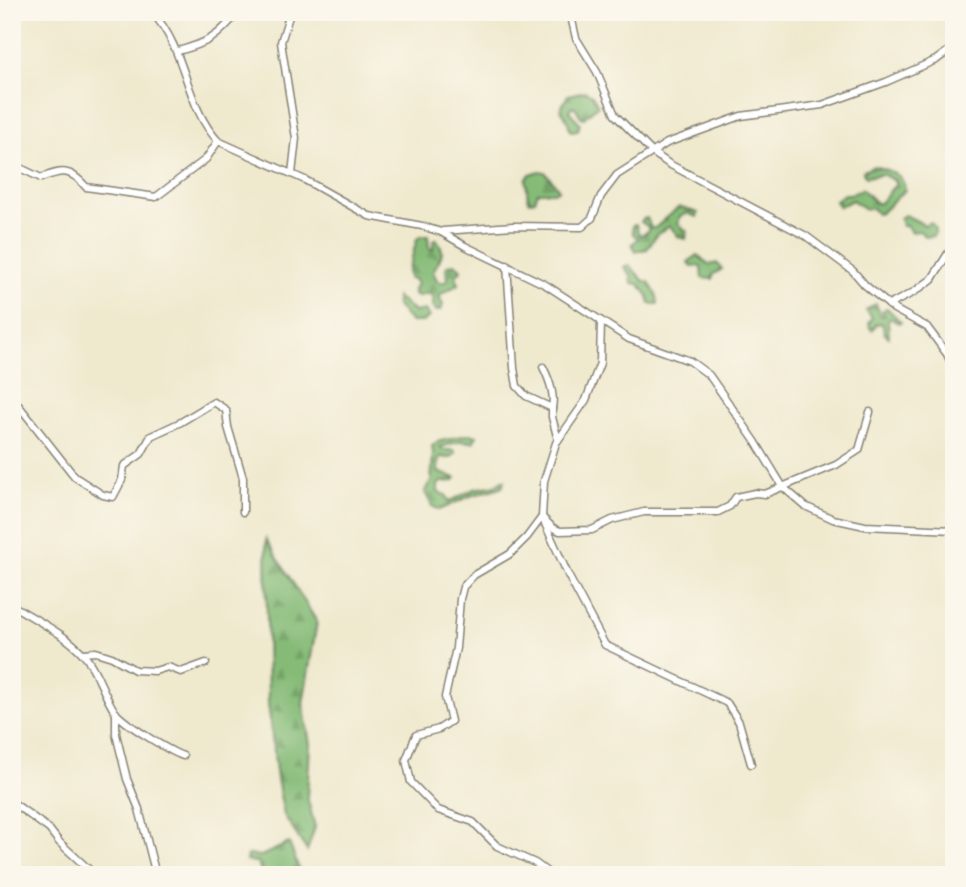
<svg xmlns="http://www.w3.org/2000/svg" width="966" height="887" viewBox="0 0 966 887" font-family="'Balsamiq Sans',sans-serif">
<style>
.forest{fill:url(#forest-firs);stroke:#506c4a;stroke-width:2}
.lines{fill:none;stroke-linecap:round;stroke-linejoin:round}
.minor-casing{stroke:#868275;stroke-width:9}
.minor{stroke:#fff;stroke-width:6}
</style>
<defs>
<pattern id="forest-firs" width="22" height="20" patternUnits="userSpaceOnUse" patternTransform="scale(1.75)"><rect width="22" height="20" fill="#85bb77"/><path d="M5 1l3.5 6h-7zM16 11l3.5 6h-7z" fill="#72a066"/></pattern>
</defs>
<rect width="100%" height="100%" fill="#fbf7ec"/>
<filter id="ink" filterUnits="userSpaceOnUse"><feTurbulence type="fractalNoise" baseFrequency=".0143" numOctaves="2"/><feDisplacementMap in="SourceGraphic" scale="14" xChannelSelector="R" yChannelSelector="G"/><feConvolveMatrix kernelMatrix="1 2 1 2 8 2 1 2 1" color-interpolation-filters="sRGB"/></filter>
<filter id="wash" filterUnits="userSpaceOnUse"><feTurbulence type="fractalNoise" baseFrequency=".00686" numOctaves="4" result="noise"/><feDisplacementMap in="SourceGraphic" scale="28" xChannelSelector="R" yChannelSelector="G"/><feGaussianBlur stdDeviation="1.57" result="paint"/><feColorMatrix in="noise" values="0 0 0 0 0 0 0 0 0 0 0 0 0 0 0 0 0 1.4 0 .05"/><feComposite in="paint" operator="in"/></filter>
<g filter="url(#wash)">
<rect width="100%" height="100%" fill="#efe9ce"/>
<g class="forest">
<path d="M585 91 592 95 598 105 584 118 581 117 575 107H571L569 111 580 123 578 130 571 131C569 128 569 124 567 120 561 103 556 118 568 95Z"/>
<path d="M874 166C888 170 904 173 905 190L881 213 877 214 872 208 865 209 852 200 839 207 835 201 844 194H852L862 189 876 203H880L895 185V181L882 174 867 177 864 175 863 171Z"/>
<polygon points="539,171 545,172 559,189 554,192 538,192 535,200 528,201 526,179 530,174"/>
<polygon points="679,207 698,213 697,217 687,213 680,216 678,224 687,232 686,239 679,237 670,226 657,234 647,249 636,251 632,244 638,239 633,234 632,226 636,225 639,235 646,233 649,230 647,226 641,222 643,219 647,218 651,228 655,228"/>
<path d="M905 215 925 225 930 222C935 225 937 232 933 236L925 237 920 231 912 232 907 226H902L900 218Z"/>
<path d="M422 236H428L429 248 433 249V241L436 239C449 253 437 261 433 272L438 282H445L448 279 446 268 448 265 456 264 461 270 456 276 459 284 439 295 443 305 441 310 436 311 432 307 433 297 429 293 419 296 414 295V289L417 284 414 279 409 278 408 272 417 239Z"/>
<polygon points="698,255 709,265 717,263 722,269 713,275 713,279 702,278 701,267 690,265 688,262"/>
<polygon points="629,265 645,282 649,282 657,296 658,304 650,304 648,296 639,284 632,283 631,275 624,267"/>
<path d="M396 297C403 301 409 307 414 312L425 310 429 317 422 322H411L396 305Z"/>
<polygon points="876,304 881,316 885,316 882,311 887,308 901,322 898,323 890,318 888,320 889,337 885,334 882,323 877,324 872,330 870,328 869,323 872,318 866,310"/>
<polygon points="470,434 477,436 473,442 461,441 441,447 443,450 454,450 456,453 450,458 439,457 438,472 456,478 453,481 441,482 438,485 438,492 446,495 449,502 474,489 496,485 502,480 505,480 502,487 470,496 440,510 432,506 425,492 431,482 433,454 432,446 437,442"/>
<polygon points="266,539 317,622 303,703 310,744 307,797 315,827 307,851 284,815 277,779 268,703"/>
<polygon points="289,843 299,869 295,875 257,875 261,871 257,862 246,861 247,855 261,856"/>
</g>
</g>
<g filter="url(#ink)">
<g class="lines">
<g class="minor-casing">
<g id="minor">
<path d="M152 12C188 52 184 104 218 141L305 180 369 216 422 226 441 232 465 246 546 285 629 339 690 361 709 375 755 441 783 487 805 506 833 519 865 526 954 530"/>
<polyline points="286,12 289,16 281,42 296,138 292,174"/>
<polyline points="570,12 576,38 597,72 615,115 652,152 669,164 806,236 853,271 865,285 894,309 927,327 947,354 954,369"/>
<path d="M178 51C208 43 218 37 238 12"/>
<path d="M12 164 41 178C62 170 70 168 86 187L156 197 206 159 218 141"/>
<polyline points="443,231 513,226 582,227 592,218 601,196 617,175 667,143 741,116 822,105 886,82 936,60 954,47"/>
<polyline points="507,265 514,368 517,386 526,396 552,408 552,417 558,440"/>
<polyline points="889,305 914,292 932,279 954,244"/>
<polyline points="601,321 600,363 586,400 556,443 544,481 542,517 569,577 605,645 727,703 739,722 751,764"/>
<path d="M543 367C549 379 555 395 552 408"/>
<polyline points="12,397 75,477 103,495 113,497 122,480 124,466 141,454 151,436 181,422 214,402 226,410 228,427 243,478 243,512"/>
<path d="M12 605C34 619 67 635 84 655 98 671 103 694 115 712 123 723 169 751 183 756"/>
<polyline points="83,653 96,652 112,657 135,670 155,671 168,667 181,672 206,663"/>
<polyline points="116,713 116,734 127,779 139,809 156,875"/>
<polyline points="12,802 49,829 59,842 95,875"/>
<polyline points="551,875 535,863 497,846 473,822 438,810 411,782 406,760 416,735 439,729 451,721 445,697 456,648 460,599 463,587 474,575 510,554 527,537 542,517 553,528 560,531 592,530 612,520 644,512 718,512 730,506 736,497 755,493 765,494 836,465 859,450 870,412"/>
</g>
</g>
<use href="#minor" class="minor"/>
</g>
</g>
<rect width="966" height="887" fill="none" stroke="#fbf7ec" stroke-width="42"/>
</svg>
